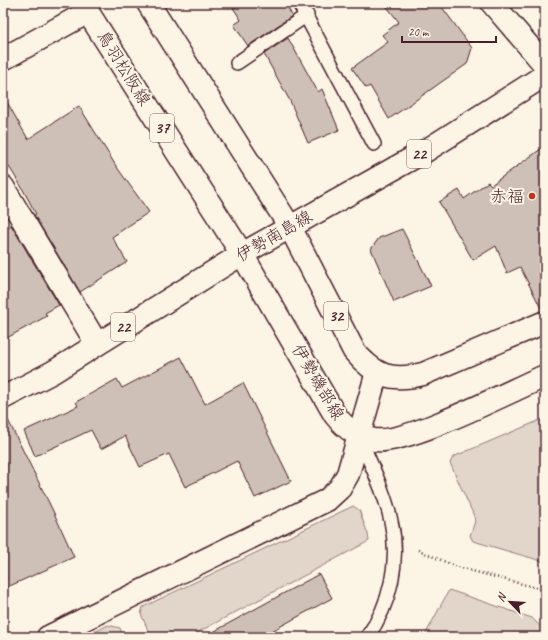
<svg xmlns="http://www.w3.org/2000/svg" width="548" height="640" viewBox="0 0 548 640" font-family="Caveat,'Klee One',sans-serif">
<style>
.green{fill:#e2d5ca;stroke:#967a7a}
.building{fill:#cfc0b7;stroke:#4a1f2b}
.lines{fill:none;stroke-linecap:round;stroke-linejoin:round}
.service-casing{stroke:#4a1f2b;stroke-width:16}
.minor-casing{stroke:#4a1f2b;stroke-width:25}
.primary-casing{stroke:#4a1f2b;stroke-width:25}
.path{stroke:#4a1f2b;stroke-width:2.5;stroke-dasharray:1 3;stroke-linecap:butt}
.service{stroke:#fcf5e5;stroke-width:13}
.minor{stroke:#fcf5e5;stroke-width:22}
.primary{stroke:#fcf5e5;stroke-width:22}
.poi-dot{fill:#c8321e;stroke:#fcf5e5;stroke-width:1.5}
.labels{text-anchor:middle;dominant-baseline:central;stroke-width:4;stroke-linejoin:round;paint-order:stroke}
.shield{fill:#fcf5e5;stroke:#7f5f63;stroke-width:1}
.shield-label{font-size:16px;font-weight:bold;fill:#4a1f2b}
.street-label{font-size:17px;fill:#4a1f2b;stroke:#fcf5e5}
.poi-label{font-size:17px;fill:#4a1f2b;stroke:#fcf5e5;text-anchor:end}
</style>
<rect width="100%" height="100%" fill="#fcf5e5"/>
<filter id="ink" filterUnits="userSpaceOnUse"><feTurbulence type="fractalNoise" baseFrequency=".025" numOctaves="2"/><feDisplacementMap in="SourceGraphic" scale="8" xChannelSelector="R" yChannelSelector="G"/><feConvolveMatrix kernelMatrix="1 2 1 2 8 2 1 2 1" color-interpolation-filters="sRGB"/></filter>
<g filter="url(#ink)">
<g class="green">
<polygon points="545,418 545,562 473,541 470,536 475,521 474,516 450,463 453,457"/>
<polygon points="353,506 359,510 368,534 369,541 189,637 151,637 141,614 143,607"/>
<polygon points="449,590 532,618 542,628 541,635 536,637 424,637"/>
<polygon points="108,625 120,628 123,637 85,637"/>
</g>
<g class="building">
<polygon points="230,3 286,3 292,16 248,46 234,25 241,20"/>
<polygon points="384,3 439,3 472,48 467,64 389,119 370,86 366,88 352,68 388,42 382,35 399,22"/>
<polygon points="288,38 318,92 322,89 339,130 308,143 290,101 264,54"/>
<polygon points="3,95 28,139 79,106 116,166 149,212 112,237 127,262 80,292 34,215 36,214 21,186 3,157"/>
<polygon points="545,146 545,310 542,310 520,267 507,273 496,246 473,260 439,202 459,190 464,199 488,182 491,185"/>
<polygon points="11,225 59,305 45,313 47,316 3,340 3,230"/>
<polygon points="402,229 431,286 394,302 371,249 379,238"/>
<polygon points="181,357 205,404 243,383 291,481 255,498 237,461 185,487 169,454 140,467 125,436 101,449 91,430 35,456 24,431 78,406 76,402 117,379 122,388"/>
<polygon points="3,410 53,511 74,557 3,589"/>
<polygon points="319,574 332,598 261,637 204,637"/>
</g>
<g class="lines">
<g class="service-casing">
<g id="service">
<polyline points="299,3 374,144"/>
<polyline points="237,63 307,15"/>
<path d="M359 436C370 463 385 492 391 521 400 561 391 604 367 637"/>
</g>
</g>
<g class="minor-casing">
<g id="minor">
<polyline points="492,3 545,65"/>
<polyline points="3,59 88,12"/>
<polyline points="3,187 97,344"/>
<polyline points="48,637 327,500 340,488 348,474 377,372"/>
</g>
</g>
<g class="primary-casing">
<g id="primary">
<path d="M82 3 242 254 335 415C345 428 358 438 375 440 406 445 512 390 545 376"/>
<path d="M148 3 290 227 354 351C375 376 391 382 423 374L545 322"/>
<polyline points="3,398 53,372 242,254 427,150 545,75"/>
</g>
</g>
<polyline class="path" points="418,550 457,567 545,590"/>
<use href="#service" class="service"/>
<use href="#minor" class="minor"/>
<use href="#primary" class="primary"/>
</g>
</g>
<circle class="poi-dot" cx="532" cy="196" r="4"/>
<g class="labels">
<g class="shield">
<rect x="150" y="114" width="24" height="28" rx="3"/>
<rect x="407" y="140" width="24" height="28" rx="3"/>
<rect x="324" y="302" width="24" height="28" rx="3"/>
<rect x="111" y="313" width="24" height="28" rx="3"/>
</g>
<g class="shield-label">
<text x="162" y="128">37</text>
<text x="419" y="154">22</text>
<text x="336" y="316">32</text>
<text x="123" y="327">22</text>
</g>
<g class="street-label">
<text transform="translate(124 68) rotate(58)">鳥羽松阪線</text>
<text transform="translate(274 236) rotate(-30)">伊勢南島線</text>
<text transform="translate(318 382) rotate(59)">伊勢磯部線</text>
</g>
<g class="poi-label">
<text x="524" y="196">赤福</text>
</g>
</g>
<rect width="548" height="640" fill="none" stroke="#fcf5e5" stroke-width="16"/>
<rect x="8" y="8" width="532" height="624" fill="none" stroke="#4a1f2b" stroke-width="1.5" filter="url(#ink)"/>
<g transform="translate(510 602) rotate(295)" stroke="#fcf5e5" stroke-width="3" paint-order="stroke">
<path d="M0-3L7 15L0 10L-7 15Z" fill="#4a1f2b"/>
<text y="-6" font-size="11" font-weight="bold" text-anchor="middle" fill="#4a1f2b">N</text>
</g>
<path d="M402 36v6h94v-6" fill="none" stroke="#4a1f2b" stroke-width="2"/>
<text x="408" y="36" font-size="12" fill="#4a1f2b" stroke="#fcf5e5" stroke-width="3" paint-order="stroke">20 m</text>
</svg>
